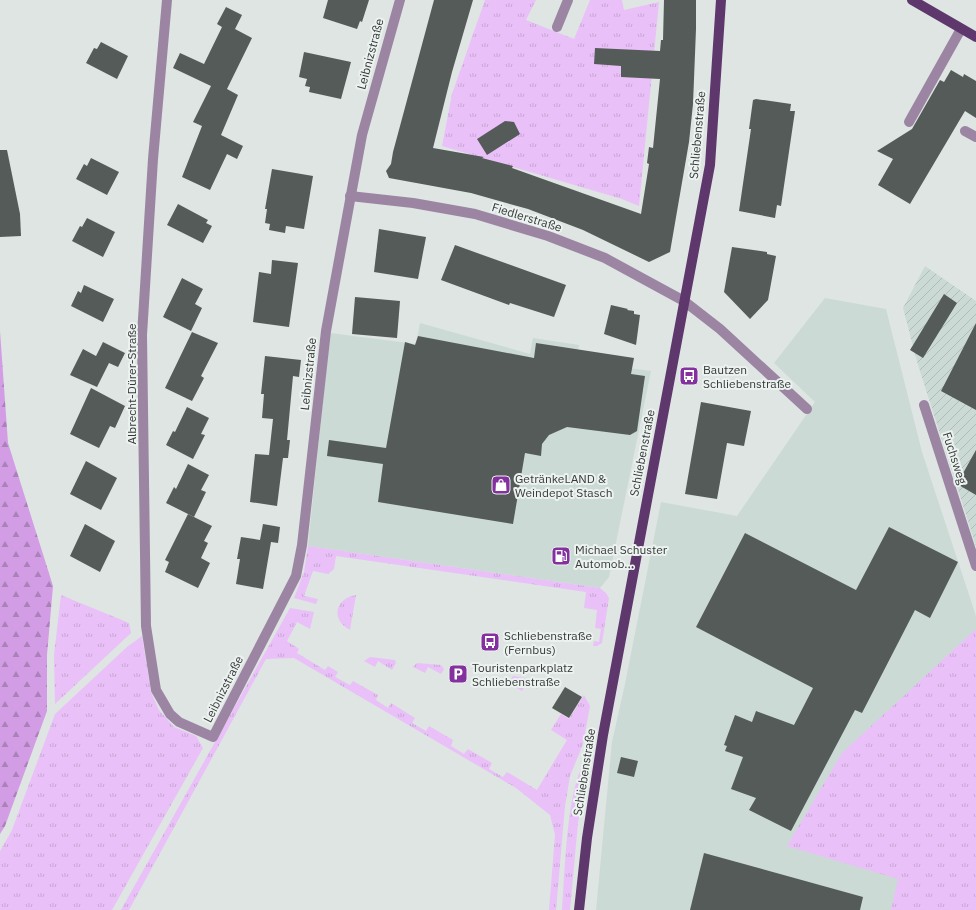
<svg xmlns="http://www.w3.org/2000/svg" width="976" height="910" viewBox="0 0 976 910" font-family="'IBM Plex Sans',sans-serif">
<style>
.built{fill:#cbdad4}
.industrial{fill:url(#industrial-furrows)}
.grass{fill:url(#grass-tufts)}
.forest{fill:url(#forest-firs)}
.building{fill:#555b58}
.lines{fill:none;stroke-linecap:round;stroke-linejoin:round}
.minor{stroke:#9b85a3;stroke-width:10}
.major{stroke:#5e376c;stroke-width:10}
.labels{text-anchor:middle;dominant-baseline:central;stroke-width:4;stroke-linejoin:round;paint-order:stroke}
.street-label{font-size:12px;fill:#373a39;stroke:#ebf2f0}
.poi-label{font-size:12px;fill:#373a39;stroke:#ebf2f0;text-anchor:start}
</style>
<defs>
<pattern id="industrial-furrows" width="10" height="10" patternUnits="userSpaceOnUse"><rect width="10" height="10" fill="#cbdad4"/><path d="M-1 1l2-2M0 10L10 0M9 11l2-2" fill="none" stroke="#afbcb7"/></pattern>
<pattern id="grass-tufts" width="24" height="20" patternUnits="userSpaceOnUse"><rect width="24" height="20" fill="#eac0f9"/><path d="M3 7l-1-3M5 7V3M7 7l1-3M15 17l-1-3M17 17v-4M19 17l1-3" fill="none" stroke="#c9a6d6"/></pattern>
<pattern id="forest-firs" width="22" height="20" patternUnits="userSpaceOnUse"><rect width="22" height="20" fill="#d29de4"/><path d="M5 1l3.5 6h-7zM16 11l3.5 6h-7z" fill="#ab81ba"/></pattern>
</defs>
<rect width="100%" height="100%" fill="#dee5e2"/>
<g class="built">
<polygon points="825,298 886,309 922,452 976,616 976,910 596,910 612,742 625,684 661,502 737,516 815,402 774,363"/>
<polygon points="420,323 530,354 533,338 579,345 576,361 651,371 609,577 600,588 308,546 330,333 416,344"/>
</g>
<polygon class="industrial" points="925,266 976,301 976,546 918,365 903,308"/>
<g class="grass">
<polygon points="485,0 536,0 526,20 574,39 590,0 622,0 624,10 659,2 639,206 622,199 442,146 452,94"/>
<polygon points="308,546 600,588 606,593 609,598 602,643 597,646 593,646 594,641 599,642 601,629 595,628 597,610 584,608 586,592 336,556 334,569 328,574 313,571 304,596 318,599 316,604 294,598 304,572"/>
<polygon points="61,595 129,623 131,633 55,704 54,655"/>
<path d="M356 595 350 630C331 620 334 599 356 595Z"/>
<polygon points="290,608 314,612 310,629 297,622 287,641 299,649 297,653 325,670 328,666 338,672 335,677 350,685 353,681 378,695 376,700 388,708 391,703 415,718 412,723 426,731 429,726 453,740 451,746 464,754 468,749 492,763 489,769 503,777 507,772 537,790 567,740 551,730 561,714 569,719 584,695 590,706 583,744 570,776 565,806 556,910 549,910 555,835 550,815 516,788 294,658 266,659 129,910 121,910"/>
<polygon points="976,629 976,910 891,910 898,879 787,846 842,753"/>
<polygon points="142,636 151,692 159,710 174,727 196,736 203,748 112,910 0,910 0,851 12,830 55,714 127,647"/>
<polygon points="370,657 395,660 396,663 392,670 378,661 375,667 364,661"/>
<polygon points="417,663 441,665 444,669 441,674 428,667 425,673 413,667"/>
<polygon points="513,676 535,680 538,683 537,689 527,683 522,691 508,683"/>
<path d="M589 757 578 823 570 910H562C565 877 566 778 589 757Z"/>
</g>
<polygon class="forest" points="0,331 8,443 53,586 47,655 47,711 5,826 0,834"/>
<g class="building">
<polygon points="328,0 369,0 362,22 360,21 357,29 323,18"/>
<polygon points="434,0 473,0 452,72 433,148 484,157 482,158 513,166 512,168 641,214 649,164 647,163 649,147 653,148 660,79 621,77 621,66 594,64 595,48 660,51 661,40 663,40 664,0 696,0 696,29 693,104 689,142 670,252 649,262 583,230 528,209 471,193 389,178 386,171 391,164 393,152"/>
<polygon points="226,7 242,15 235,29 252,38 227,89 238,95 221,135 243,146 237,159 227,154 210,190 182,177 202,126 193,122 211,86 173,68 180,53 204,64 222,27 217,24"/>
<polygon points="101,42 128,56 117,79 86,63 94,48 97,49"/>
<polygon points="304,52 351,62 341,99 309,92 310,87 305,86 307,79 299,77"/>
<polygon points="951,70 963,77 964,74 976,81 976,118 965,111 910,204 878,185 893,159 877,151 912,129 940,80 944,82"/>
<polygon points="756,99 791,104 790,111 795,111 781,206 777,205 775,218 739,211 751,129 749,129 753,100"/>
<polygon points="505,121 514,122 520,134 487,155 477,139"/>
<polygon points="0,150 7,150 20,214 21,236 0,237"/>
<polygon points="91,158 119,172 107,195 76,179 84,164 87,166"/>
<polygon points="272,169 313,176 304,229 286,226 285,233 269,230 270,224 265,223 267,209 265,209"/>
<polygon points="178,204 208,220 206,223 212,226 203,243 167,225"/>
<polygon points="87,218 115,232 103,257 72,241 80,226 82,227"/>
<polygon points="379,229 426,237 418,279 374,272"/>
<polygon points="455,245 566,285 554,317 510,303 509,305 441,280"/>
<polygon points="732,247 767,252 767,254 776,256 768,300 750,319 724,292"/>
<polygon points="272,260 298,263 289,327 253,322 259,272 271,274"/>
<polygon points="182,278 203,289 195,304 202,308 191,331 163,317"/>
<polygon points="84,285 114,299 103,322 71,306 78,291 81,293"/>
<polygon points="944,294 957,303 923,358 910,350"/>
<polygon points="355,297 400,301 397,338 352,334"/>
<polygon points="611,305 628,309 627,310 634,311 634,314 640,315 636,345 604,334"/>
<polygon points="976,323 976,410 941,391"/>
<polygon points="192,332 218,343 201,376 204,378 192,401 165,388"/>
<polygon points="418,336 534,358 536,343 634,358 631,374 645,376 637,431 630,435 567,427 549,435 542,444 541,456 525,453 513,524 378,502 383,464 327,456 329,440 386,448 405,342 415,345"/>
<polygon points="103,342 125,353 118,367 109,363 97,387 70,375 83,349 96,356"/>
<polygon points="265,356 301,360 299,377 293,376 287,440 290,440 288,458 283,458 277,506 250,502 255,454 269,455 273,419 262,418 264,394 261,394"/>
<polygon points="91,388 125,406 115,428 110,426 99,448 70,434"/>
<polygon points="701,402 751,411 744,446 727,443 717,499 685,494"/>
<polygon points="187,407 209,418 201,434 205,435 193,459 166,445 173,431 175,432"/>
<polygon points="976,450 976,495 957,484"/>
<polygon points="86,461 117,478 101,510 70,494"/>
<polygon points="188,464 209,475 201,490 206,492 194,517 166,503 174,487 176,489"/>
<polygon points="188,514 212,526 204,541 208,543 201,558 210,563 198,588 165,572 169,562 165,560"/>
<polygon points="85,524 115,541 100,572 70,556"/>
<polygon points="263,524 280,527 278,543 271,542 263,589 236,584 240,559 237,559 241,537 260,540"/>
<polygon points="889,527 958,562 930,618 915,610 862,713 855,710 791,831 749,810 756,798 731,789 743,757 725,751 727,746 724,745 735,715 752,722 756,711 794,725 813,688 696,627 745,533 856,590"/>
<polygon points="565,687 582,697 569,718 552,708"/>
<polygon points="621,757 638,761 634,777 617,773"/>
<polygon points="704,853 863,897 860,910 690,910"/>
</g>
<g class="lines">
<g class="minor">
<polyline points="167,0 153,159 142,335 146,626 156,690 170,714 179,722 213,737 296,576 302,545 326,331 362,135 400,0"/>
<polyline points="557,27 568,0"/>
<polyline points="909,122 961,29"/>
<polyline points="965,131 976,137"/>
<polyline points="350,196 413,203 475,214 548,236 605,258 684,301 720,329 807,409"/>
<polyline points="924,405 976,566"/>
</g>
<g class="major">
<polyline points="912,0 976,37"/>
<polyline points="579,910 587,838 603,735 710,165 721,0"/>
</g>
</g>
<defs>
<g id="bus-square" transform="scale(1)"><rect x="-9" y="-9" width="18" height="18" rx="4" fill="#84309e" stroke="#ebf2f0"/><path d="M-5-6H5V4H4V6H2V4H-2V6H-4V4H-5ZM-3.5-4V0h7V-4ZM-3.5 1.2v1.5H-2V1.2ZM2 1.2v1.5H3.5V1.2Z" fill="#fff"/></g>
<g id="shop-square" transform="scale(1)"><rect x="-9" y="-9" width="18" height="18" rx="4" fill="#84309e" stroke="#ebf2f0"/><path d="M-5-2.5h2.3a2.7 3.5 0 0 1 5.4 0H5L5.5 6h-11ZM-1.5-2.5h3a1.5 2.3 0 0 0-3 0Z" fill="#fff"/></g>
<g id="fuel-square" transform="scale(1)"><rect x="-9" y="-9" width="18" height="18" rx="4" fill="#84309e" stroke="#ebf2f0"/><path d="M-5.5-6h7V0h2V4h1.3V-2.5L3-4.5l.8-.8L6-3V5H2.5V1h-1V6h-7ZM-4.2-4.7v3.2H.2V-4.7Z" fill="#fff"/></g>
<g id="parking-square" transform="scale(1)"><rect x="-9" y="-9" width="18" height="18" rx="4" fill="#84309e" stroke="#ebf2f0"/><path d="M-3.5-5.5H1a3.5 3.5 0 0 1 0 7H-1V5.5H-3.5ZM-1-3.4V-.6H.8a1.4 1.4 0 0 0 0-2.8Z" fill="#fff"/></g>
</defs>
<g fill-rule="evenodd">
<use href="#bus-square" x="689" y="376"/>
<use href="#shop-square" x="501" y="485"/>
<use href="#fuel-square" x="561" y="556"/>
<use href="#bus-square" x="490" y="642"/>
<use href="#parking-square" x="458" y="674"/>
</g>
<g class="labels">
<g class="street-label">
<text transform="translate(370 54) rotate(-75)">Leibnizstraße</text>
<text transform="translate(697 135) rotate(-85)">Schliebenstraße</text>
<text transform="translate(527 217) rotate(17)">Fiedlerstraße</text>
<text transform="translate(308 374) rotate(-84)">Leibnizstraße</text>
<text transform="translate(131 384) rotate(-90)">Albrecht-Dürer-Straße</text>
<text transform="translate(642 453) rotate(-79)">Schliebenstraße</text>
<text transform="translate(955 458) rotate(72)">Fuchsweg</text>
<text transform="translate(223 689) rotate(-63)">Leibnizstraße</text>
<text transform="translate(584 772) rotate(-81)">Schliebenstraße</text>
</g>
<g class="poi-label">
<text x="703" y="369">Bautzen<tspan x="703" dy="14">Schliebenstraße</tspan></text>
<text x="515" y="478">GetränkeLAND &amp;<tspan x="515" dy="14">Weindepot Stasch</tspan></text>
<text x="575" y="549">Michael Schuster<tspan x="575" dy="14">Automob...</tspan></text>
<text x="504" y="635">Schliebenstraße<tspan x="504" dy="14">(Fernbus)</tspan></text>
<text x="472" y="667">Touristenparkplatz<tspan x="472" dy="14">Schliebenstraße</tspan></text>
</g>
</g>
</svg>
